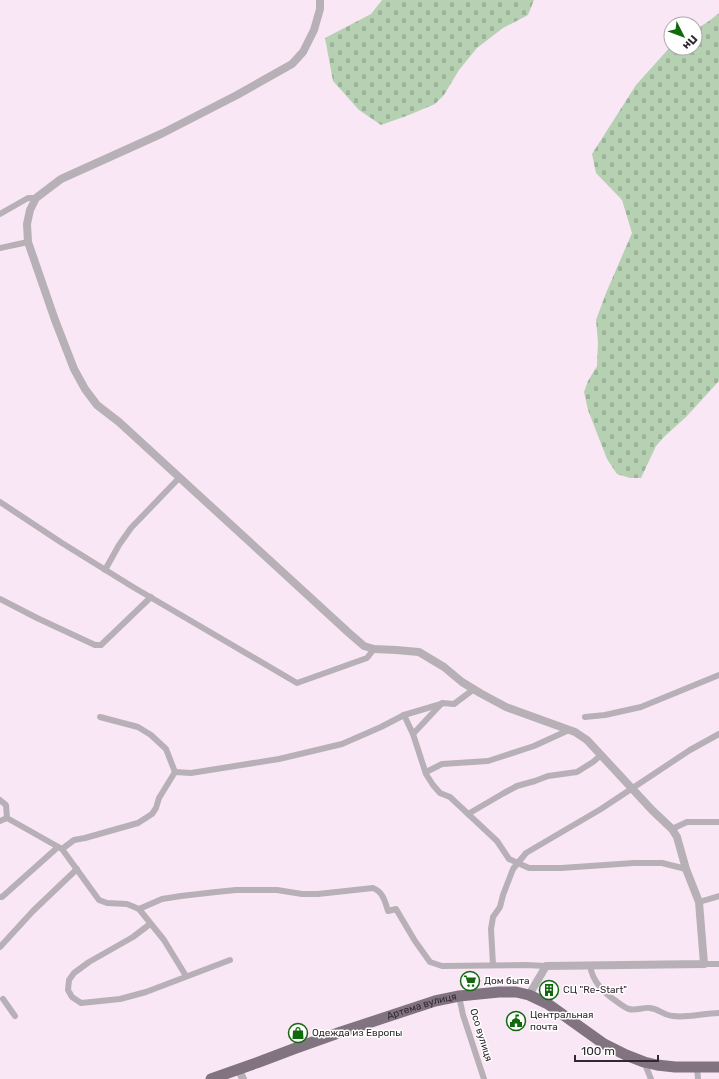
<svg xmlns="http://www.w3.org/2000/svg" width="719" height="1079" viewBox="0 0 719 1079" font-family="Rubik,sans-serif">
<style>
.cemetery{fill:url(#cemetery-stones)}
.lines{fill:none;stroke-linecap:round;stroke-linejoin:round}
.minor{stroke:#b8b0b7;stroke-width:6}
.tertiary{stroke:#b8b0b7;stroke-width:8}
.trunk{stroke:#827380;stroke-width:11}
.labels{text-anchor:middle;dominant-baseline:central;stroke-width:3;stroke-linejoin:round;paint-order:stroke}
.poi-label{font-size:10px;fill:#30292e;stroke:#fff;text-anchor:start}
.street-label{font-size:10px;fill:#30292e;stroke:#fff}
</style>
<defs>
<pattern id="cemetery-stones" width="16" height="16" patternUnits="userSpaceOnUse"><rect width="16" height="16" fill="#b5d1b2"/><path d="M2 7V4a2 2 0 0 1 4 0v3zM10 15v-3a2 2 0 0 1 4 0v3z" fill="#9cb399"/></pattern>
</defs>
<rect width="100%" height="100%" fill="#fae7f6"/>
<g class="cemetery">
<polygon points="382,0 534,0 528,15 503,28 477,48 459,70 444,95 435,104 409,115 381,125 359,110 333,81 325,38 371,14"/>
<polygon points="719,13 719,381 686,417 665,436 656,446 641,478 630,478 617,474 607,459 588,410 584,392 588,381 597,366 598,342 596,320 606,293 632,233 622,200 596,173 592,154 636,85 671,46 671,48 695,48 695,30 709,21"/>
</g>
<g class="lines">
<g class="minor">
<polyline points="0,214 28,198 36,198"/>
<polyline points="0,248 28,242"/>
<polyline points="0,502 62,543 133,587 297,683 367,658 374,649"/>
<polyline points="105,570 119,545 131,528 179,478"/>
<polyline points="0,599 37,618 95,645 101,645 151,597"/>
<polyline points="474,689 454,704 442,703 413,734 426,774 433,785 440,793 450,797 497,841 509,859 529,868 561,868 634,863 662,863 686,869"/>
<polyline points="404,715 441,704"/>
<polyline points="100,717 138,727 151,735 166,749 175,772"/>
<polyline points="585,717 605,715 641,707 719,675"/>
<polyline points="426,772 442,764 488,761 534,746 569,730"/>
<polyline points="0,800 6,805 7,818"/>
<polyline points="468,814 504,793 517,786 535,781 548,776 577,772 593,762 601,755"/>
<polyline points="0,821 7,818 62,849 99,900 107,903 127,904 139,909 164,940 186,976"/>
<polyline points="672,829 687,822 719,822"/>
<polyline points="62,849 74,840 85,838 138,823 152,814 156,808 159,798 175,772 191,773 279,759 342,744 381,727 404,715 413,734"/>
<polyline points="0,897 2,897 58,847"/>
<polyline points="699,902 719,896"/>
<path d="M139 909 162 899 181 896 216 892 236 890H277L302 894H318L373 888C383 892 385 901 388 911L396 909 415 941 430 962 442 966 526 965 546 966"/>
<polyline points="150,924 133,937 89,962 74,973 69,980 68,990 72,997 81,1003 120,999 146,992 230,960"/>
<polyline points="0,947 33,911 77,869"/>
<polyline points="704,964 719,964"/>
<polyline points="493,965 491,929 493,917 500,907 503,895 513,869 526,853 601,809 690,750 719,734"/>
<path d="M590 966C593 982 603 992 616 1001 620 1004 625 1008 629 1009 636 1011 643 1007 650 1008 659 1009 663 1015 673 1016 688 1018 704 1013 719 1013"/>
<polyline points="459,996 463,1015 484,1079"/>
<polyline points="3,999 15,1016"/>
<polyline points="644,1062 651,1079"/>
<polyline points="697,1067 698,1079"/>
</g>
<g class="tertiary">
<polyline points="320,0 320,9 314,30 303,52 292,64 237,95 163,133 61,179 36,198 30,210 27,224 28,242 55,320 74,369 85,389 97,405 119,422 349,633 364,646 374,649 396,650 419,652 444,667 462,682 480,693 506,707 575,732 587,740 652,810 672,829 677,837 686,869 699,902 704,964 546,966 529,995"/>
<polyline points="239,1070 243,1079"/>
</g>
<path class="trunk" id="s1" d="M211 1079 259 1062 296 1048 341 1032 435 1001 459 996 499 992H516L529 995 548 1004 604 1044 626 1055 644 1062 657 1065 675 1067H719"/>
</g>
<defs>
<g id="supermarket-ring" transform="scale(1)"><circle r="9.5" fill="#fff" stroke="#12680d" stroke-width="1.5"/><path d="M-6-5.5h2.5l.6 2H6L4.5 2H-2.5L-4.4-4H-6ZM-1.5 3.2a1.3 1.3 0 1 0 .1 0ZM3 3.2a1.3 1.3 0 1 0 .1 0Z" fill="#12680d"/></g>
<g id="building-ring" transform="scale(1)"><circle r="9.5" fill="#fff" stroke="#12680d" stroke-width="1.5"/><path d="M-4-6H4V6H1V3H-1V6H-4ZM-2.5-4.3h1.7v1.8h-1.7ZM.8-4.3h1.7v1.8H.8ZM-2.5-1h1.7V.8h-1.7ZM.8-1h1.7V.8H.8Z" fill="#12680d"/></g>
<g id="civic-ring" transform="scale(1)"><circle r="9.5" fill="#fff" stroke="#12680d" stroke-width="1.5"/><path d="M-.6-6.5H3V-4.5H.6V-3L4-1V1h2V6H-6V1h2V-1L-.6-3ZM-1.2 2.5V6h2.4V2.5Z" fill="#12680d"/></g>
<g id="shop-ring" transform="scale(1)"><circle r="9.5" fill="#fff" stroke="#12680d" stroke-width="1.5"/><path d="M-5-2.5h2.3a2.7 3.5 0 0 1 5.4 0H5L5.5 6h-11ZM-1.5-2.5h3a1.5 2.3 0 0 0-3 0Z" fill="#12680d"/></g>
</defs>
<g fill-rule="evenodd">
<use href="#supermarket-ring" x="470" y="981"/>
<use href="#building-ring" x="549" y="990"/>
<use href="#civic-ring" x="516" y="1021"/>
<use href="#shop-ring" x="298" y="1033"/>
</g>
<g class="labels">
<g class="poi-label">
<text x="484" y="981">Дом быта</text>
<text x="563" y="990">СЦ "Re-Start"</text>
<text x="530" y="1015">Центральная<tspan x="530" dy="12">почта</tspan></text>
<text x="312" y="1033">Одежда из Европы</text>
</g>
<g class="street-label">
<text stroke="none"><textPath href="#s1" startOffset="223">Артема вулиця</textPath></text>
<text transform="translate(481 1035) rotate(73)">Осо вулиця</text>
</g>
</g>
<g transform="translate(683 36) rotate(132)"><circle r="19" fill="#ffffff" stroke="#aca9ab"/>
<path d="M0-3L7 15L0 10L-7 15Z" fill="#12680d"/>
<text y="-6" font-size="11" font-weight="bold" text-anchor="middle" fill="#30292e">Пн</text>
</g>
<path d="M575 1055v6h83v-6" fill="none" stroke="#30292e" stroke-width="2"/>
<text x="581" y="1055" font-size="12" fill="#30292e" stroke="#ffffff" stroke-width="3" paint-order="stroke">100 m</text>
</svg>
